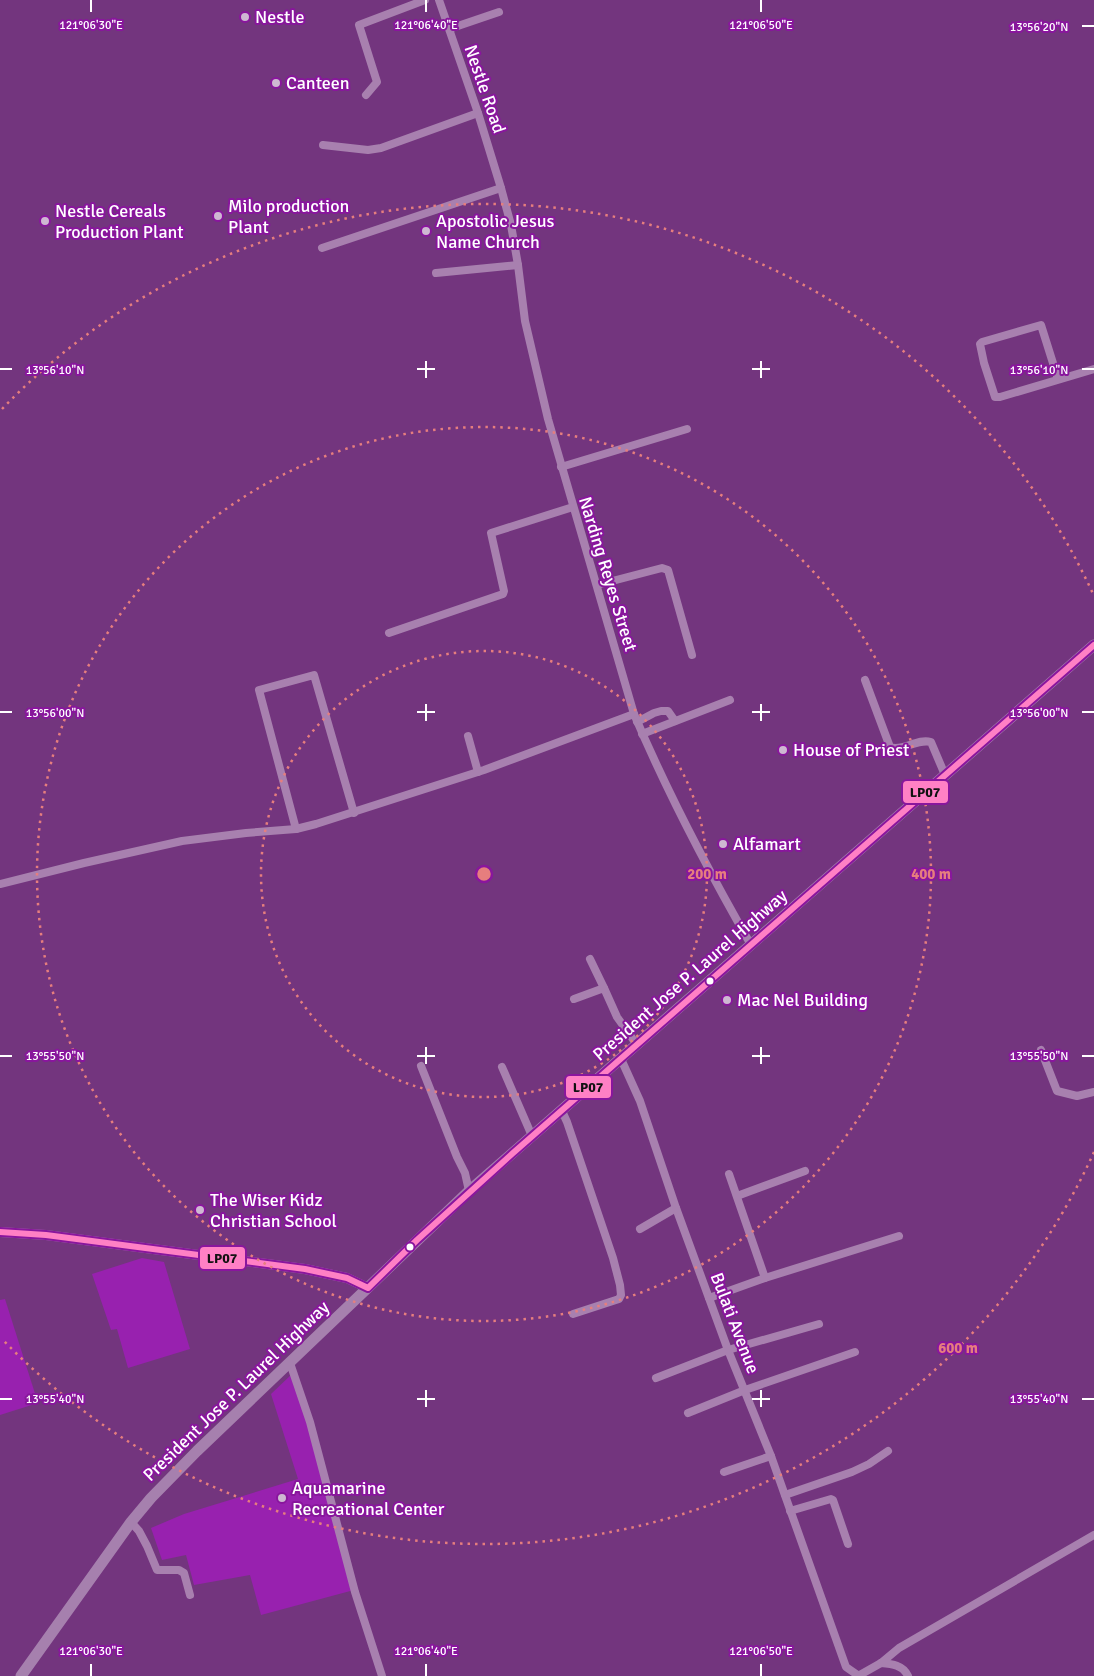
<svg xmlns="http://www.w3.org/2000/svg" width="1094" height="1676" viewBox="0 0 1094 1676" font-family="Signika,sans-serif">
<style>
.green{fill:#9821af}
.lines{fill:none;stroke-linecap:round;stroke-linejoin:round}
.minor{stroke:#a880af;stroke-width:8}
.major{stroke:#a67ead;stroke-width:10}
.highway{stroke:#a680ae;stroke-width:11}
.bus-1-casing{stroke:#89169d;stroke-width:10}
.bus-1{stroke:#ff80c5;stroke-width:6}
.ticks{fill:none;stroke:#fff;stroke-width:2}
.ring{fill:none;stroke:#e67e7e;stroke-width:2.5;stroke-dasharray:2.5 5}
.poi-dot{fill:#ceb8d2;stroke:#89169d;stroke-width:2}
.bus-dot{fill:#fff;stroke:#89169d;stroke-width:2}
.labels{text-anchor:middle;dominant-baseline:central;stroke-width:4;stroke-linejoin:round;paint-order:stroke}
.poi-label{font-size:18px;fill:#fff;stroke:#89169d;text-anchor:start}
.street-label{font-size:18px;fill:#fff;stroke:#89169d}
.ticks-label{font-size:12px;text-anchor:middle;fill:#fff;stroke:#89169d;stroke-width:4;stroke-linejoin:round;paint-order:stroke}
.centre{fill:#e67e7e;stroke:#89169d;stroke-width:2.5}
.ring-label{font-size:15px;text-anchor:middle;font-weight:bold;fill:#e67e7e;stroke:#89169d;stroke-width:4;stroke-linejoin:round;paint-order:stroke}
.line-badge{stroke:#89169d;stroke-width:2}
.pale-badge-label{font-size:14px;text-anchor:middle;font-weight:bold;fill:#111}
</style>
<rect width="100%" height="100%" fill="#73357e"/>
<g class="green">
<polygon points="142,1258 164,1262 190,1349 128,1368 117,1329 111,1330 92,1274"/>
<polygon points="5,1299 38,1403 0,1415 0,1300"/>
<polygon points="292,1374 308,1426 354,1590 261,1615 250,1575 194,1585 186,1555 162,1560 151,1528 184,1514 298,1479 271,1394"/>
</g>
<g class="lines">
<g class="minor">
<path d="M439 0 478 113 501 188 511 225 518 265 525 321 548 419 634 714C668 794 708 870 751 945"/>
<polyline points="449,29 499,12"/>
<polyline points="366,95 377,82 359,25 425,0"/>
<polyline points="323,145 368,150 381,148 478,113"/>
<polyline points="322,248 501,188"/>
<polyline points="436,273 518,265"/>
<polyline points="1058,379 1041,325 982,342 980,344 984,363 995,397 1000,397 1094,369"/>
<polyline points="561,467 687,429"/>
<polyline points="597,585 662,568 668,570 692,655"/>
<polyline points="389,633 503,594 504,591 491,533 573,507"/>
<path d="M865 680 890 747C903 752 917 738 931 742L945 775"/>
<polyline points="637,722 654,713 661,711 668,711 675,721"/>
<polyline points="642,734 730,700"/>
<polyline points="468,736 478,772"/>
<polyline points="296,829 259,690 314,675 354,813"/>
<polyline points="0,884 84,863 182,841 246,833 296,829 316,824 484,770 634,714"/>
<polyline points="590,959 604,988"/>
<polyline points="574,999 604,988 617,1017 637,1045"/>
<polyline points="1041,1050 1057,1091 1077,1096 1094,1092"/>
<polyline points="621,1059 640,1101 676,1208 728,1350 771,1456 846,1667 859,1676"/>
<polyline points="421,1066 457,1157 465,1173 469,1191"/>
<polyline points="502,1067 532,1136"/>
<polyline points="562,1111 567,1122 613,1258 620,1285 621,1295 619,1299 573,1314"/>
<polyline points="729,1174 765,1278"/>
<polyline points="737,1196 805,1171"/>
<polyline points="640,1229 676,1208"/>
<polyline points="709,1298 765,1278 899,1236"/>
<polyline points="290,1363 310,1422 355,1592 382,1676"/>
<polyline points="656,1378 728,1350 819,1324"/>
<polyline points="688,1413 745,1390 855,1352"/>
<polyline points="724,1472 771,1456"/>
<polyline points="785,1495 852,1472 869,1464 888,1451"/>
<polyline points="790,1511 831,1499 833,1500 848,1544"/>
<polyline points="131,1522 139,1531 147,1546 157,1570 179,1570 184,1573 190,1595"/>
<path d="M881 1663C892 1664 903 1665 908 1676"/>
<polyline points="858,1676 881,1663 899,1648 1094,1535"/>
</g>
<polyline class="major" points="0,1232 46,1235 305,1269 347,1278 368,1288"/>
<polyline class="highway" points="21,1676 131,1522 151,1498 197,1451 469,1191 1094,645"/>
<g class="bus-1-casing">
<polyline id="bus-1" points="0,1232 46,1235 305,1269 347,1278 368,1288 417,1240 513,1153 1094,645"/>
</g>
<use href="#bus-1" class="bus-1"/>
</g>
<path class="ticks" d="M91 0V12M426 0V12M761 0V12M1082 26H1094M426 361V378M761 361V378M0 369H12M417 369H435M752 369H770M1082 369H1094M426 704V721M761 704V721M0 712H12M417 712H435M752 712H770M1082 712H1094M426 1047V1064M761 1047V1064M0 1056H12M417 1056H435M752 1056H770M1082 1056H1094M426 1390V1407M761 1390V1407M0 1399H12M417 1399H435M752 1399H770M1082 1399H1094M91 1664V1676M426 1664V1676M761 1664V1676"/>
<g class="ring">
<circle cx="484" cy="874" r="223"/>
<circle cx="484" cy="874" r="447"/>
<path d="M1094 1152A670 670 0 0 1 2 1339M2 409A670 670 0 0 1 1094 596"/>
</g>
<g class="poi-dot">
<circle cx="245" cy="17" r="5"/>
<circle cx="276" cy="83" r="5"/>
<circle cx="218" cy="216" r="5"/>
<circle cx="45" cy="221" r="5"/>
<circle cx="426" cy="231" r="5"/>
<circle cx="783" cy="750" r="5"/>
<circle cx="723" cy="844" r="5"/>
<circle cx="727" cy="1000" r="5"/>
<circle cx="200" cy="1210" r="5"/>
<circle cx="282" cy="1498" r="5"/>
</g>
<g class="bus-dot">
<circle cx="710" cy="981" r="4.5"/>
<circle cx="410" cy="1247" r="4.5"/>
</g>
<g class="labels">
<g class="poi-label">
<text x="255" y="17">Nestle</text>
<text x="286" y="83">Canteen</text>
<text x="228" y="206">Milo production<tspan x="228" dy="21">Plant</tspan></text>
<text x="55" y="211">Nestle Cereals<tspan x="55" dy="21">Production Plant</tspan></text>
<text x="436" y="221">Apostolic Jesus<tspan x="436" dy="21">Name Church</tspan></text>
<text x="793" y="750">House of Priest</text>
<text x="733" y="844">Alfamart</text>
<text x="737" y="1000">Mac Nel Building</text>
<text x="210" y="1200">The Wiser Kidz<tspan x="210" dy="21">Christian School</tspan></text>
<text x="292" y="1488">Aquamarine<tspan x="292" dy="21">Recreational Center</tspan></text>
</g>
<g class="street-label">
<text transform="translate(485 89) rotate(71)">Nestle Road</text>
<text transform="translate(608 574) rotate(73)">Narding Reyes Street</text>
<text transform="translate(690 975) rotate(-41)">President Jose P. Laurel Highway</text>
<text transform="translate(735 1323) rotate(69)">Bulati Avenue</text>
<text transform="translate(236 1391) rotate(-44)">President Jose P. Laurel Highway</text>
</g>
</g>
<g class="ticks-label">
<text x="91" y="29">121°06'30"E</text>
<text x="426" y="29">121°06'40"E</text>
<text x="761" y="29">121°06'50"E</text>
<text x="1039" y="31">13°56'20"N</text>
<text x="55" y="374">13°56'10"N</text>
<text x="1039" y="374">13°56'10"N</text>
<text x="55" y="717">13°56'00"N</text>
<text x="1039" y="717">13°56'00"N</text>
<text x="55" y="1060">13°55'50"N</text>
<text x="1039" y="1060">13°55'50"N</text>
<text x="55" y="1403">13°55'40"N</text>
<text x="1039" y="1403">13°55'40"N</text>
<text x="91" y="1655">121°06'30"E</text>
<text x="426" y="1655">121°06'40"E</text>
<text x="761" y="1655">121°06'50"E</text>
</g>
<circle cx="484" cy="874" r="8" class="centre"/>
<g class="ring-label">
<text x="707" y="879">200 m</text>
<text x="931" y="879">400 m</text>
<text x="958" y="1353">600 m</text>
</g>
<g class="line-badge">
<rect x="902" y="780" width="47" height="24" rx="5" fill="#ff80c5"/>
<rect x="565" y="1075" width="47" height="24" rx="5" fill="#ff80c5"/>
<rect x="199" y="1246" width="47" height="24" rx="5" fill="#ff80c5"/>
</g>
<g class="pale-badge-label">
<text x="925" y="797">LP07</text>
<text x="588" y="1092">LP07</text>
<text x="222" y="1263">LP07</text>
</g>
</svg>
